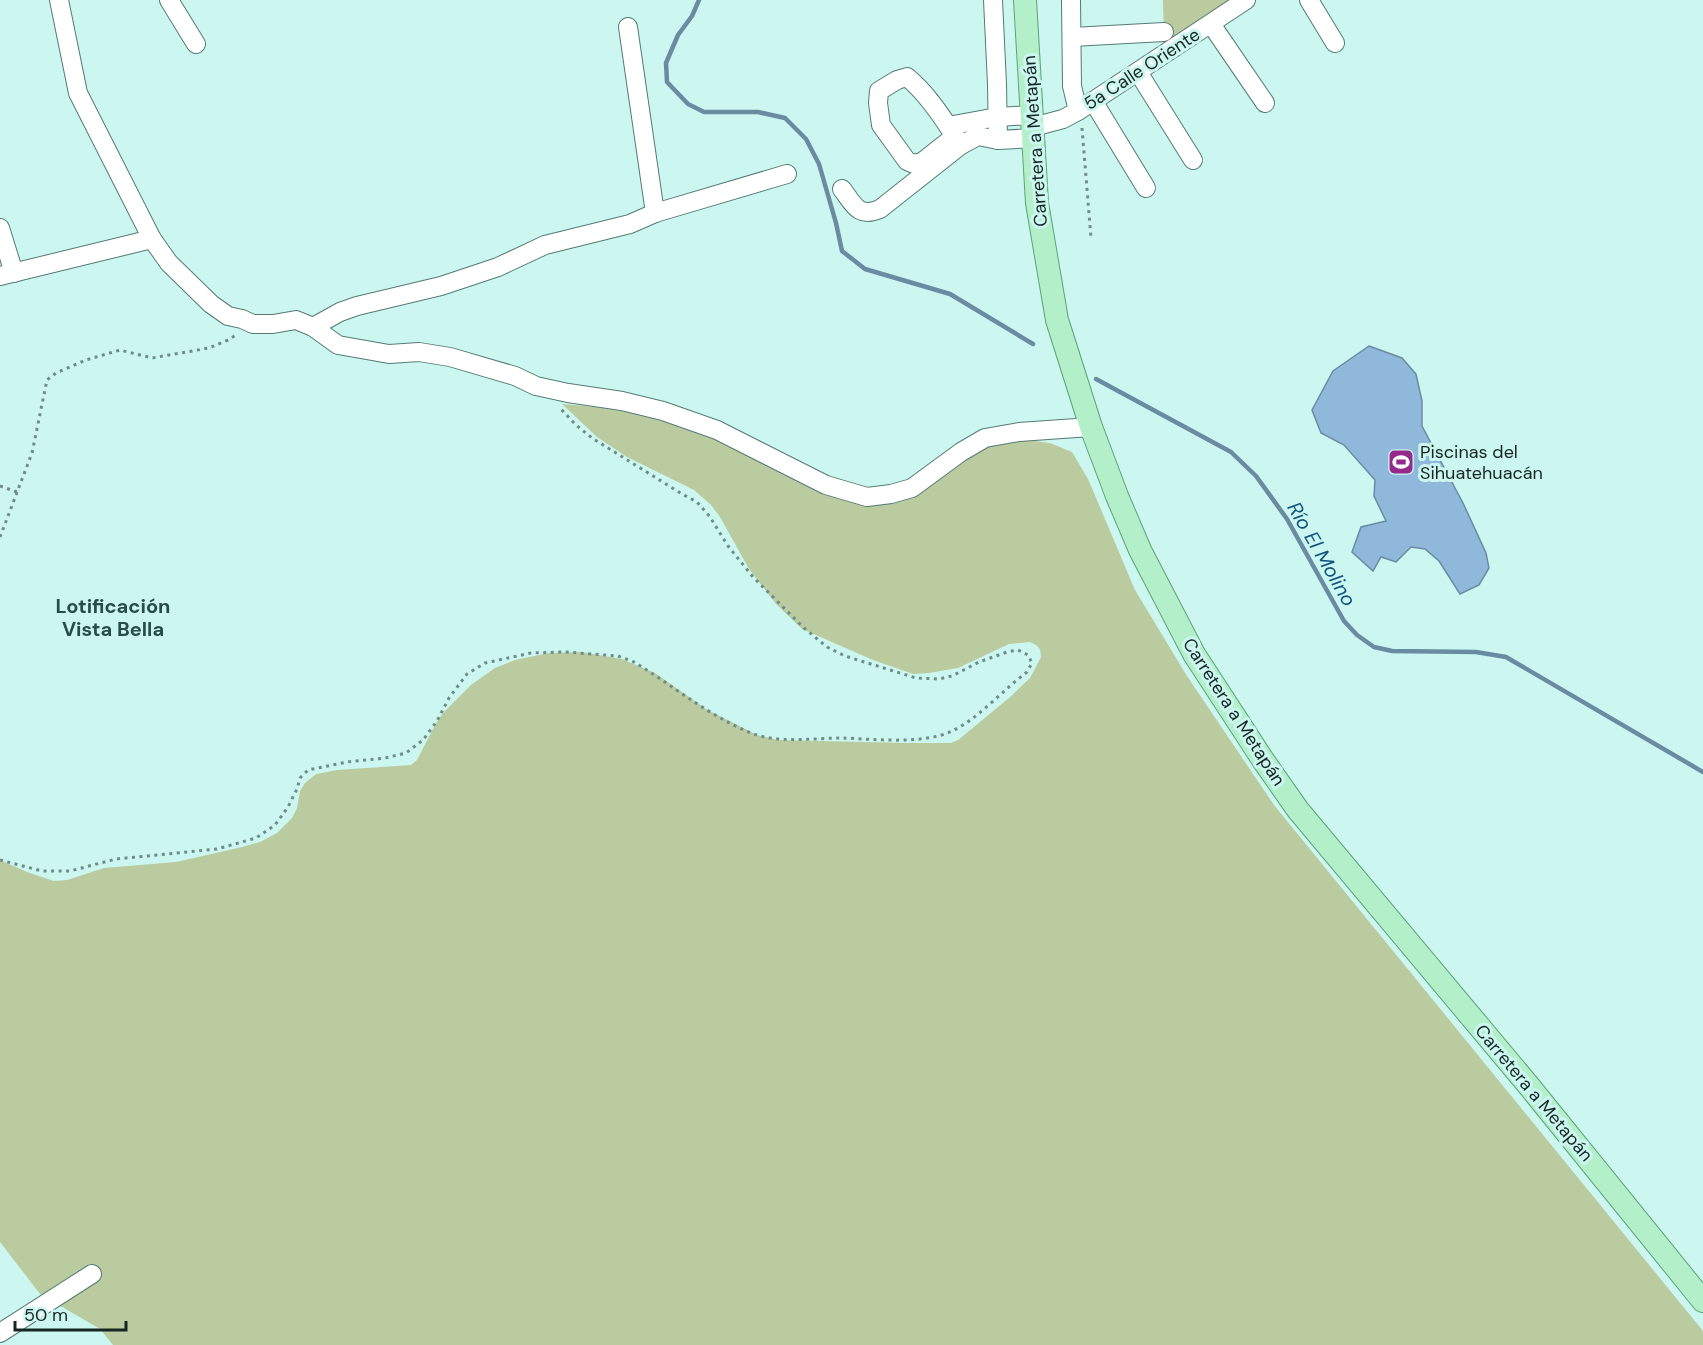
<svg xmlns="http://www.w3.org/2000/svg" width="1703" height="1345" viewBox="0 0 1703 1345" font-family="'DM Sans',sans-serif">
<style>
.green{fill:#bacc9f}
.water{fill:#8fb8da;stroke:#6a8ca3;stroke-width:1.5}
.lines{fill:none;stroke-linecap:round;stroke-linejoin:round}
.stream{stroke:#6a8ca3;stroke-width:4.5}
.minor-casing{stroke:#547b75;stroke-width:20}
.major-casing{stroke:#5ba378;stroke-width:24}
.path{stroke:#6f8d88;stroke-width:3;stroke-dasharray:3 4.5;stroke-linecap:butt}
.minor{stroke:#fff;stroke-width:18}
.major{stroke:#b3f0ca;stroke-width:22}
.labels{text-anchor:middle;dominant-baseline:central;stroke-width:6;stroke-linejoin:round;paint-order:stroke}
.street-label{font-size:18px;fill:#152623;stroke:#ccf7f0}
.poi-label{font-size:18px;fill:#152623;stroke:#ccf7f0;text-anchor:start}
.water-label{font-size:20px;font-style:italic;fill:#0f527e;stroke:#ccf7f0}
.neighbourhood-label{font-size:20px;font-weight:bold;fill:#274d48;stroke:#ccf7f0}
</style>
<rect width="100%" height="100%" fill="#ccf7f0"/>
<g class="green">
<polygon points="1163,0 1231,0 1164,44"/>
<path d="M562 404C587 406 611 408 635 414 718 434 796 471 876 502L971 452 1013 438 1050 443 1072 452 1088 479 1135 590 1187 676 1274 805 1703 1331V1345H113L100 1329 40 1294 0 1242V860L27 872 54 881 67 880 104 868 176 862 242 847 260 842 277 833 292 818 297 808 300 791 305 783 316 774 337 770 411 765 417 760 435 725 443 713 471 685 495 668 515 660 549 653 581 652 622 659 655 673 706 709 757 735 778 740 908 743H951L958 740 1009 698 1030 678 1041 657 1040 649 1036 645 1030 642 1009 644 958 668 929 673 913 674 873 660 802 629 776 604 749 569 720 517 711 505 694 490 627 457 597 437Z"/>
</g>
<polygon class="water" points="1369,346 1402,358 1416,374 1422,401 1422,426 1463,503 1486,553 1489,568 1479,585 1460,594 1439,561 1425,549 1411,547 1396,562 1381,557 1373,571 1352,552 1361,527 1386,521 1374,496 1375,480 1344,445 1321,433 1312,410 1333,371"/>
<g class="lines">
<g class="stream">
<polyline points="699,0 692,16 678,35 666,63 667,82 688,104 704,112 758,112 785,118 806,139 819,164 836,223 842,251 865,269 950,294 1033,344"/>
<polyline points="1096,379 1231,452 1256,476 1287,519 1344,621 1357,635 1374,647 1392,651 1476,652 1506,657 1703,772"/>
</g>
<g class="minor-casing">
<g id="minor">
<polyline points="59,0 78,93 152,239 169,263 211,304 228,316 242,319 253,324 273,324 296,320 313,327 338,345 389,354 419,352 450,357 515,376 536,386 568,393 622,401 663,411 717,430 826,485 867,497 891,494 912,488 961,452 985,438 1019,432 1091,427"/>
<polyline points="169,0 196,44"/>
<polyline points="993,0 997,84 998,140"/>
<polyline points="1071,0 1072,86 1078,111"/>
<polyline points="1309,0 1335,43"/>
<polyline points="1211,24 1265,103"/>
<polyline points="628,27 655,213"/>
<polyline points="1072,37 1164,32"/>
<polyline points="1138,72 1193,160"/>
<polyline points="1093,101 1146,188"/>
<polyline points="948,126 997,117 1032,115"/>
<polyline points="1033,127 1063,119 1078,111 1246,0"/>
<path d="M955 136 922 162 914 164 907 161 881 125 878 103 879 91 897 80 907 77C929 95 945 122 961 145"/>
<path d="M842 189C854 205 858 218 880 209L961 145 978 136 998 140 1034 138"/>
<polyline points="0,228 14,273"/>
<polyline points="0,276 152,239"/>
<polyline points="313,327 340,312 357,306 441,286 498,267 545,245 630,224 655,213 787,174"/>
<polyline points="0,1333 92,1274"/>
</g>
</g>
<g class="major-casing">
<polyline id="major" points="1025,0 1037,203 1057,320 1091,427 1117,496 1140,550 1194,654 1263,760 1298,810 1529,1086 1703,1301"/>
</g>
<g class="path">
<polyline points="1082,128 1091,238"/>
<polyline points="0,486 17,492"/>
<polyline points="0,537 32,453 47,380 56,373 86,360 120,350 152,358 209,348 228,340 236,335"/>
<path d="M0 860 42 871H70L116 859 217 849 256 838 275 825 288 807 297 789 300 778 308 770 347 762 385 758 406 753 423 740 437 721 449 698 467 674 485 663 531 653 565 652 618 656 634 662C672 685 709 716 751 733 779 744 813 738 843 738 874 739 923 745 952 731 978 719 1003 690 1027 672L1032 663 1028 655 1018 650 1007 652 979 662 952 676 939 679 916 678 845 656 827 647 804 628 753 577 728 546 710 517 697 502 682 494 592 438 576 425 560 408"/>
</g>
<use href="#minor" class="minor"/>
<use href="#major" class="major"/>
</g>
<defs>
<g id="stadium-square" transform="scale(1.35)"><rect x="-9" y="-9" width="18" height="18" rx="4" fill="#962a8c" stroke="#ccf7f0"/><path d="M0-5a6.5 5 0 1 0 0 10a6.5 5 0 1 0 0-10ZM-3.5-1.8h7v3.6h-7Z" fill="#fff"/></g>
</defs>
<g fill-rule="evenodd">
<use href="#stadium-square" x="1401" y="462"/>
</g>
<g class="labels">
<g class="street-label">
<text transform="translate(1142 69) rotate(-33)">5a Calle Oriente</text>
<text transform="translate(1035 141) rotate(-94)">Carretera a Metapán</text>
<text transform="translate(1234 712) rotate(57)">Carretera a Metapán</text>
<text transform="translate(1534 1093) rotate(50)">Carretera a Metapán</text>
</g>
<g class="poi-label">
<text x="1420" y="452">Piscinas del<tspan x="1420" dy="21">Sihuatehuacán</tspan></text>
</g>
<g class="water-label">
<text transform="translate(1322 554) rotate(60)">Río El Molino</text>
</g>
<g class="neighbourhood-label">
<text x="113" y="606">Lotificación<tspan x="113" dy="23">Vista Bella</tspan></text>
</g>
</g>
<path d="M15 1321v9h111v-9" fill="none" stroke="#152623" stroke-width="3"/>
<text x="24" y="1321" font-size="18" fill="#152623" stroke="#ccf7f0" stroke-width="4.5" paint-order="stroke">50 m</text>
</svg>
